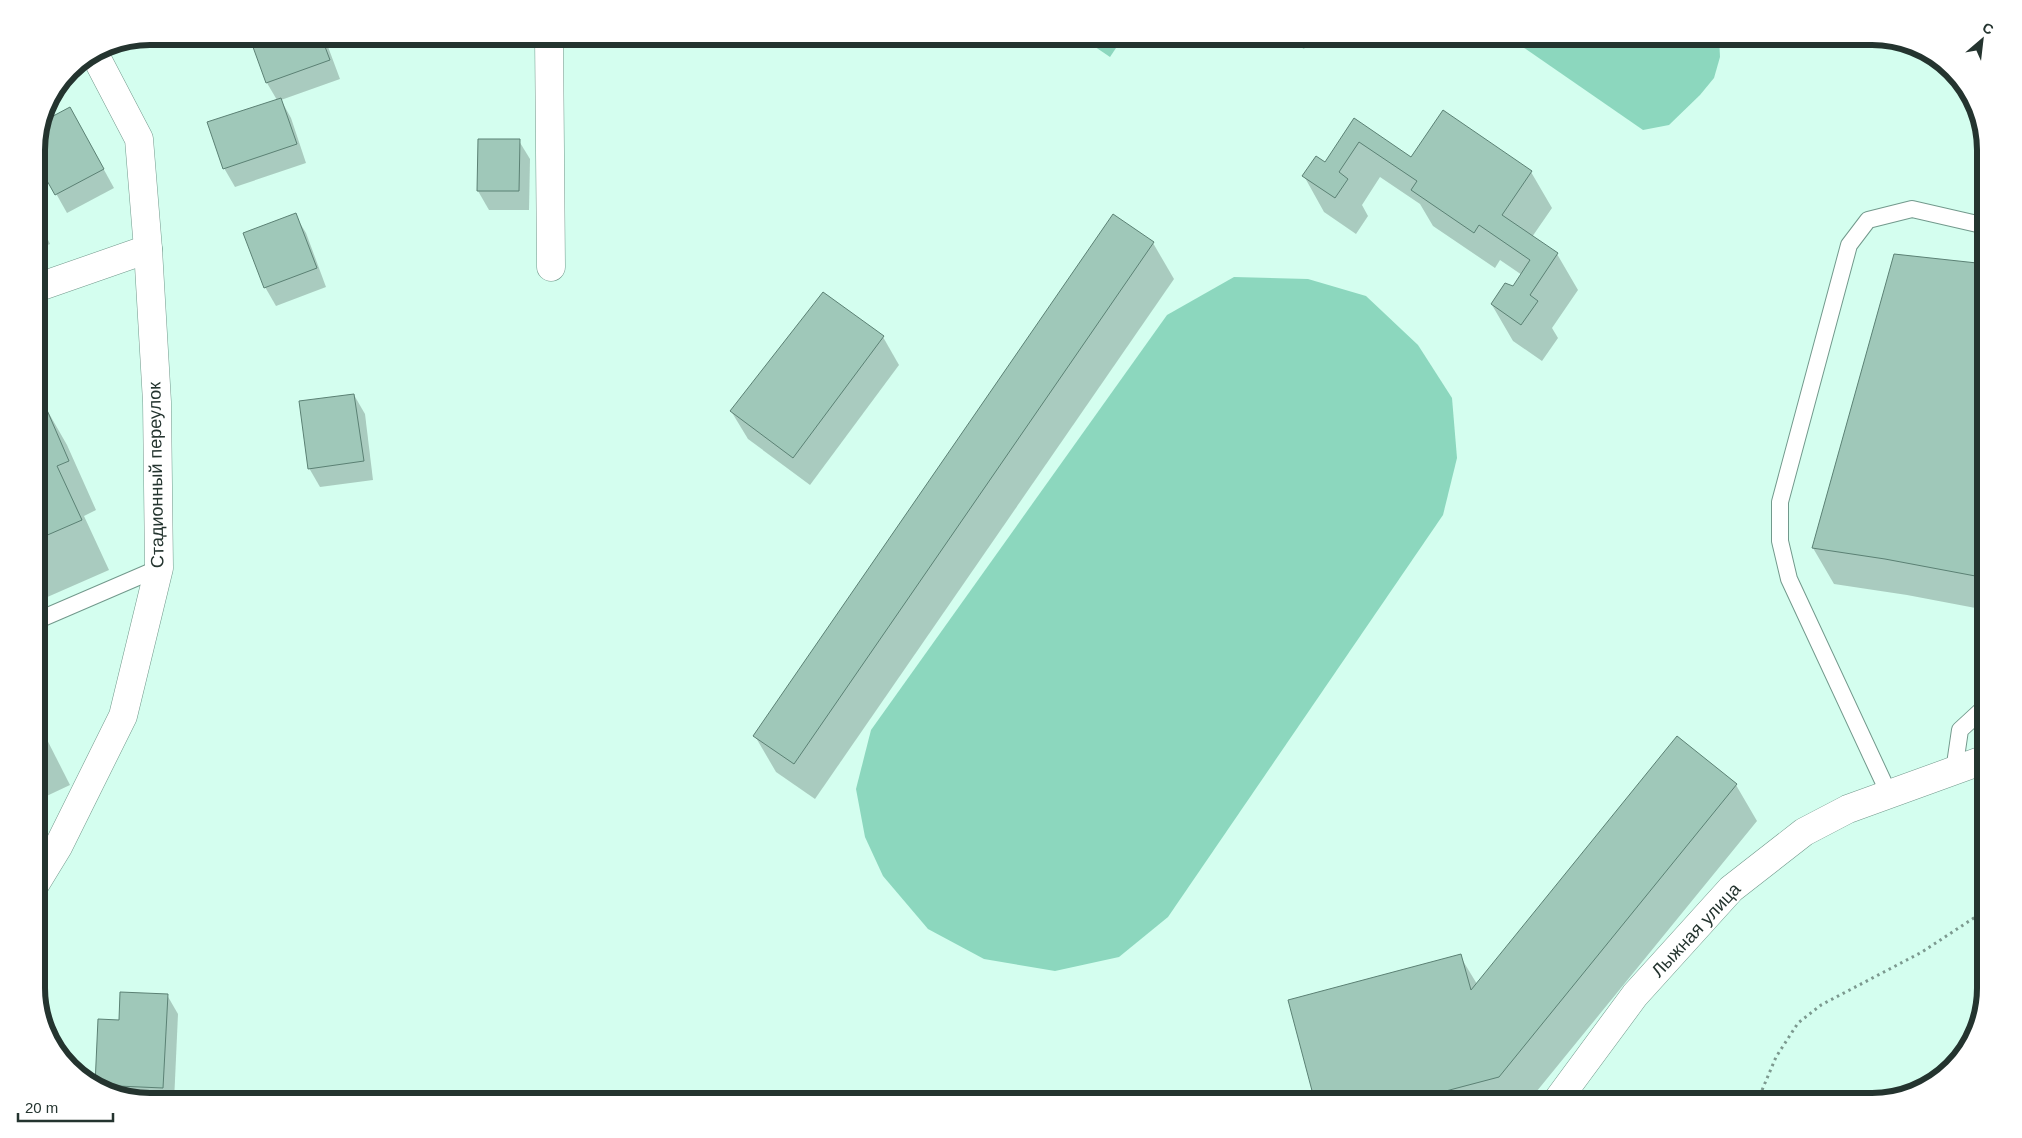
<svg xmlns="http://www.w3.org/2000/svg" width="2022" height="1138" viewBox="0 0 2022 1138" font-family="Helvetica,sans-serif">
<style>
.green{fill:#8cd7be}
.shadow{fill:#0003}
.building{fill:#9fc8b9;stroke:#5b8174}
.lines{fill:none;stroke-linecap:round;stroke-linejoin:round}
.lane-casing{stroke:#72998c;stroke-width:18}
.street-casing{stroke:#72998c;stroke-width:29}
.path{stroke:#7c998f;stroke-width:3;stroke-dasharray:2.5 4;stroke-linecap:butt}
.lane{stroke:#fff;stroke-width:16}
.street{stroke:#fff;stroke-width:28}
.labels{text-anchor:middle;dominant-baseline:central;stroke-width:4;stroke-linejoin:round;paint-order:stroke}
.street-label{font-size:18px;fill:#24342f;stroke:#fff}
.rim{fill:none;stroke:#24342f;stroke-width:6}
</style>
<rect width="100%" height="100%" fill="#d4feef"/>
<g class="green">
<polygon points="1079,36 1124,36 1110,57"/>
<polygon points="1284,36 1312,36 1304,49"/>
<polygon points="1507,36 1719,36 1720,57 1714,78 1700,95 1669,125 1643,130"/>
<polygon points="1234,277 1308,279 1366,296 1418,345 1452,398 1457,458 1443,515 1168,917 1119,957 1055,971 984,959 928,929 883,876 865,837 856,789 871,730 1167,315"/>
</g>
<g class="shadow">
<polygon points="250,36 324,36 340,79 281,100 291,118 306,163 235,187 224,168 277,100 267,83"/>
<polygon points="70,108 114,188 67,213 36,158 36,143 42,124"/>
<polygon points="1354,120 1412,159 1531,172 1552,208 1532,237 1557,254 1578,290 1552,328 1558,338 1542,361 1513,341 1492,305 1513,288 1522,275 1500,260 1495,268 1433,226 1420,204 1380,177 1362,205 1368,216 1356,234 1324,212 1304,176 1325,164"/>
<polygon points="519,141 530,159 529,210 489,210 478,191"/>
<polygon points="36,214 50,244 36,250"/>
<polygon points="295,215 306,233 326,287 276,306 265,287"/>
<polygon points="1153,243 1174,279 815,799 776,772 755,736"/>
<polygon points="1986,265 1986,610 1907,595 1834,584 1813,548"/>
<polygon points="883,337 899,365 810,485 748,439 731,411"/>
<polygon points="354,395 365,414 373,480 320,487 309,468"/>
<polygon points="39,396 67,445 96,510 84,516 109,570 36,602 36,397"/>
<polygon points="36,718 70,785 36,801"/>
<polygon points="1736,785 1757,821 1528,1102 1317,1102 1460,956 1477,984"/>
<polygon points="167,995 178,1014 174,1102 150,1102 99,1088 96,1084 120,1022"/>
</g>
<g class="building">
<polygon points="249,36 321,36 330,60 266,83"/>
<polygon points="281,98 297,144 223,169 207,122"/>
<polygon points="70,107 104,169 55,195 36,161 36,143 42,122"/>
<polygon points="1443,110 1532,171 1502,215 1558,253 1530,295 1538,301 1521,325 1491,304 1505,283 1513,286 1530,260 1479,225 1474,233 1411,190 1417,181 1359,142 1339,172 1348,179 1335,198 1302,176 1316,156 1325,162 1354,118 1411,157"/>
<polygon points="478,139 520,139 519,191 477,191"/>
<polygon points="296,213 317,268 264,288 243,233"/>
<polygon points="1113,214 1154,242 794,764 753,736"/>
<polygon points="1894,254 1986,264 1986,578 1885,559 1812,548"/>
<polygon points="823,292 884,336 793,458 730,411"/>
<polygon points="40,394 69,461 57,466 82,520 36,540 36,396"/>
<polygon points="354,394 364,461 308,469 299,401"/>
<polygon points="36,723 42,735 36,738"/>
<polygon points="1677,736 1737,784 1499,1077 1404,1102 1315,1102 1288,1000 1461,954 1471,990"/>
<polygon points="120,992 168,994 163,1088 95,1085 98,1019 119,1020"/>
</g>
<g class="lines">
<g class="lane-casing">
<g id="lane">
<polyline points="36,621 159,568"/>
<polyline points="1954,771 1960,730 1986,706"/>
<polyline points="1889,794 1789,579 1780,541 1780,502 1849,245 1868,220 1912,209 1986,226"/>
</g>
</g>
<g class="street-casing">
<g id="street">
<polyline points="549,36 551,267"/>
<polyline points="36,288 148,249"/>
<polyline points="36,883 58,847 123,716 159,568 157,402 148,249 139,139 94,53"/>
<polyline points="1556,1102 1635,995 1731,889 1804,832 1848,809 1986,759"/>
</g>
</g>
<polyline class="path" points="1757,1102 1776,1057 1798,1023 1821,1005 1922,952 1986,910"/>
<use href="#lane" class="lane"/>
<use href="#street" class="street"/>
</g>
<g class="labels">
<g class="street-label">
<text transform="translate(156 475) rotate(-91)">Стадионный переулок</text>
<text transform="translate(1696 930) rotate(-47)">Лыжная улица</text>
</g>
</g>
<path d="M0 0H2022V1138H0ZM150 45H1872A105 105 0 0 1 1977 150V988A105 105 0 0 1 1872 1093H150A105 105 0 0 1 45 988V150A105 105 0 0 1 150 45Z" fill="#fff" fill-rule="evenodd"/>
<path class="rim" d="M150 45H1872A105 105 0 0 1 1977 150V988A105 105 0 0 1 1872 1093H150A105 105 0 0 1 45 988V150A105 105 0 0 1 150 45Z"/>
<g transform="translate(1982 40) rotate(28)" stroke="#ffffff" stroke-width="4" paint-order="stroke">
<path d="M0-4L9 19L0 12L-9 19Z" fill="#24342f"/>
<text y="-8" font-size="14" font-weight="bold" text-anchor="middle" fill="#24342f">С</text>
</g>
<path d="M18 1113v8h95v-8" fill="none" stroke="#24342f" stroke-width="2.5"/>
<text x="25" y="1113" font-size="15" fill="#24342f" stroke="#ffffff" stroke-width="4" paint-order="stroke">20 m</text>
</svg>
